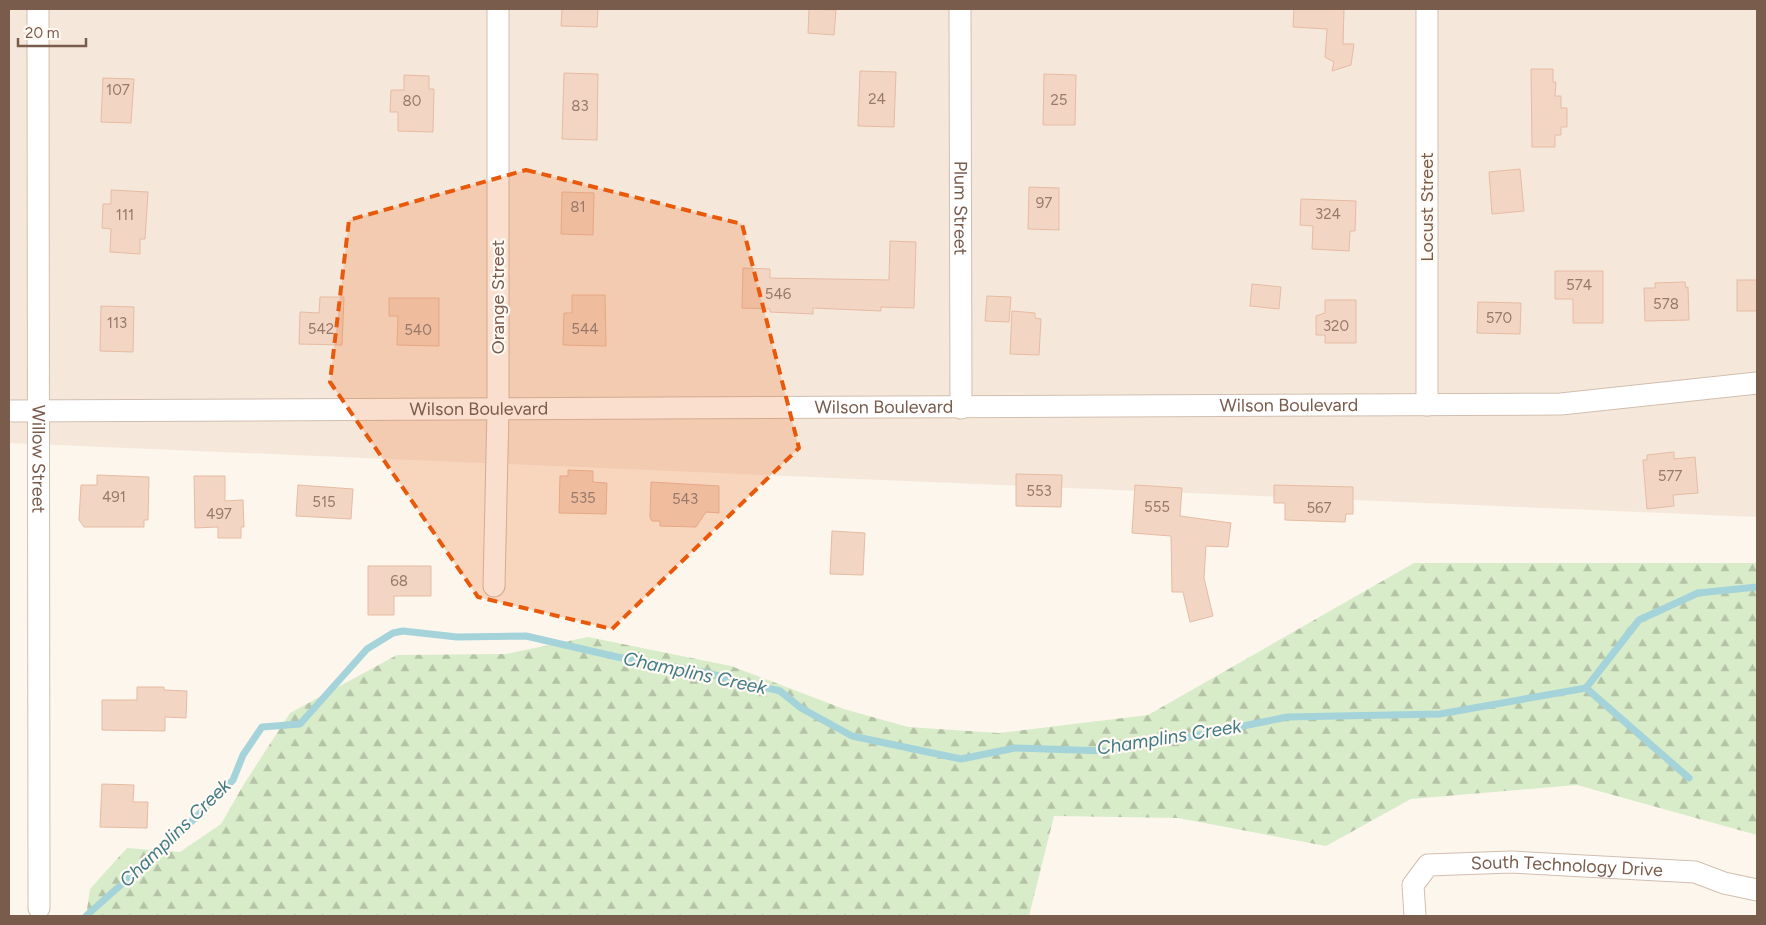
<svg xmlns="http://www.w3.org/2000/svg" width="1766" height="925" viewBox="0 0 1766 925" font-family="Figtree,sans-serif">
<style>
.residential{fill:#f5e8da}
.forest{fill:url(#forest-firs)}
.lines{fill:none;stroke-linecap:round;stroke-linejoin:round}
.stream{stroke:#a5d3da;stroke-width:7}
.building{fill:#f3d5c3;stroke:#e6bba3}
.street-casing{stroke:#d1beb0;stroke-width:23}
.street{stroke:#fff;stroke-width:21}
.marked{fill:#e8590c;fill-opacity:0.2;stroke:#e8590c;stroke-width:4;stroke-dasharray:10 6;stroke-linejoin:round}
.labels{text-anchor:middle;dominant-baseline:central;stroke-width:4.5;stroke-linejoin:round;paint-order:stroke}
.number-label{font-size:15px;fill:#987a6a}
.street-label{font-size:18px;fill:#7a5c4d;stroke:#fffaf3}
.water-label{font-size:19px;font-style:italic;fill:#437c86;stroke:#fffaf3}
</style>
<defs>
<pattern id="forest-firs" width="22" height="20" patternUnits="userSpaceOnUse" patternTransform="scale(1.25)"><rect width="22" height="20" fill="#d8ecc9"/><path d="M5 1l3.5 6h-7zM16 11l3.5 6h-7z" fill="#b4c2a5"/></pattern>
</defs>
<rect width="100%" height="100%" fill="#fdf6ec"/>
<polygon class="residential" points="9,9 1757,9 1757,517 9,443"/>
<polygon class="forest" points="1414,563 1757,563 1757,835 1577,785 1411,799 1326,846 1178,818 1054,816 1029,916 86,916 90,889 127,848 180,852 221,824 244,784 290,713 397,655 506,654 588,637 731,666 844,709 908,727 999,733 1148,715"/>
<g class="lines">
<g class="stream">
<polyline points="1586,688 1689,778"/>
<polyline points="86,916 190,823 233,780 243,755 262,727 300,724 367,649 393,633 403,631 457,637 526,636 617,657 703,672 780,691 801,708 852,736 961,759 1015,748 1106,751 1165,742 1287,717 1440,714 1586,688 1639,620 1698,593 1757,587"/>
</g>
</g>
<g class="building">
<polygon points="562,9 598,9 597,27 561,26"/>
<polygon points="809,9 836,10 834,35 808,33"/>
<polygon points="1294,9 1344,9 1343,44 1354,44 1351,65 1332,71 1334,62 1325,57 1327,29 1293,27"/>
<polygon points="1531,69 1553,69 1553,82 1556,82 1555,96 1561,96 1561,108 1567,108 1567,127 1561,127 1561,135 1555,135 1555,147 1532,147"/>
<polygon points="860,71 896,72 894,127 858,126"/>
<polygon points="564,73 598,74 597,140 562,139"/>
<polygon points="1044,74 1076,75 1075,125 1043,125"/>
<polygon points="404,75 429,76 429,89 434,89 433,132 398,131 398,112 390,112 391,90 404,90"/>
<polygon points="103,78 134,79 131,123 101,122"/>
<polygon points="1520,169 1524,211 1492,214 1489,172"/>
<polygon points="1029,187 1059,188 1059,230 1028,229"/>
<polygon points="111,190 148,192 145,239 140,239 140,254 110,252 111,229 102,228 103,204 111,204"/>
<polygon points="562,192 594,193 593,235 561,234"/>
<polygon points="1301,199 1356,201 1355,231 1350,231 1349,251 1312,249 1313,226 1300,225"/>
<polygon points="890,241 916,242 914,308 881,307 881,311 813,308 813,314 770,312 770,309 742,308 743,268 770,269 770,278 889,280"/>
<polygon points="1555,271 1603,271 1603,323 1573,323 1573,299 1555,299"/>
<rect x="1737" y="280" width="20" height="31"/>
<polygon points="1685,282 1686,288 1688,287 1689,320 1645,321 1644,288 1655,288 1655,283"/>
<polygon points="1252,284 1281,287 1279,309 1250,306"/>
<polygon points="572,295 605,295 606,346 563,345 564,313 572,313"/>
<polygon points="987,296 1011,297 1009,322 985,321"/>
<polygon points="320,297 344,297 342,345 299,344 300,312 319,313"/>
<polygon points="389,298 439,298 439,346 397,345 398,316 389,316"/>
<polygon points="1325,300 1356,300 1356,343 1325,343 1325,335 1316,335 1316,316 1325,313"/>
<polygon points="1478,302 1521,303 1520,334 1477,333"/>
<polygon points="101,306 134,307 133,352 100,351"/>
<polygon points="1012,311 1035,313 1035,318 1041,319 1039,355 1010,354"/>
<polygon points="1674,452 1674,459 1695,457 1698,493 1673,495 1674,506 1647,509 1643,460 1647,460 1647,455"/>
<polygon points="568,470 593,471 593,482 607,483 606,514 559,513 560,476 568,476"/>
<polygon points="1016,474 1062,475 1061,507 1016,506"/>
<polygon points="97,475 149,477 148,520 144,520 144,527 84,527 79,520 81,485 97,485"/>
<polygon points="194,476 225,476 225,501 243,500 244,527 241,527 241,538 218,538 218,527 195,528"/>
<polygon points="651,482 719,486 719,513 706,512 696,527 660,526 660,521 652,521 650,517"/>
<polygon points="298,485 353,489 351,519 296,516"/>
<polygon points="1135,485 1182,488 1180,516 1231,523 1228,547 1206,546 1204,578 1213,616 1190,622 1183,592 1172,592 1171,536 1132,533"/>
<polygon points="1274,485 1353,487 1353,514 1346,514 1345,522 1285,520 1285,503 1274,503"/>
<polygon points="832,531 865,533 863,575 830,574"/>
<polygon points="368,566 431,566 431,596 394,596 394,615 368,615"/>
<polygon points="137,687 164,687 164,690 187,691 186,718 165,717 165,731 102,730 102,700 137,700"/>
<polygon points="102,784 134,785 133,802 148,802 147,828 100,827"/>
</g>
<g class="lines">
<g class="street-casing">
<g id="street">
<path id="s1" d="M38 9 39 908"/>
<path id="s2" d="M960 9 961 408"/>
<polyline points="1427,405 1427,9"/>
<path id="s3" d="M9 411 1561 404 1757 383"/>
<polyline points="494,586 498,410 498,9"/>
<path id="s4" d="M1415 916 1413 885 1428 865 1511 862 1695 872 1724 883 1757 890"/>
</g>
</g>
<use href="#street" class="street"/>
</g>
<path class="marked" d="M526 170 742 224 799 448 612 629 478 597 330 382 349 220Z"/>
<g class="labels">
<g class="number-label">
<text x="118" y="90">107</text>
<text x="877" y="99">24</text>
<text x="1059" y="100">25</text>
<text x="412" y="101">80</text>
<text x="580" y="106">83</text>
<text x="1044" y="203">97</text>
<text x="578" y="207">81</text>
<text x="1328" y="214">324</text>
<text x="125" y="215">111</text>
<text x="1579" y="285">574</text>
<text x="778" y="294">546</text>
<text x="1666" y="304">578</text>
<text x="1499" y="318">570</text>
<text x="117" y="323">113</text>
<text x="1336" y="326">320</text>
<text x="321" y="329">542</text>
<text x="585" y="329">544</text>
<text x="418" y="330">540</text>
<text x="1670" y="476">577</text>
<text x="1039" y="491">553</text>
<text x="114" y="497">491</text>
<text x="583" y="498">535</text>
<text x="685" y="499">543</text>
<text x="324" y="502">515</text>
<text x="1157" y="507">555</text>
<text x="1319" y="508">567</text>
<text x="219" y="514">497</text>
<text x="399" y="581">68</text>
</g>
<g class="street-label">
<text transform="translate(1427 207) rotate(-90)">Locust Street</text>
<text stroke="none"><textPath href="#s2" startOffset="199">Plum Street</textPath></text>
<text transform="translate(498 297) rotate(-90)">Orange Street</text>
<text stroke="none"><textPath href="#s3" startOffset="1280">Wilson Boulevard</textPath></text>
<text stroke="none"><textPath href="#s3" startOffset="875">Wilson Boulevard</textPath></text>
<text stroke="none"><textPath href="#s3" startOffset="470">Wilson Boulevard</textPath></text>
<text stroke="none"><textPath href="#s1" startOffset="450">Willow Street</textPath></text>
<text stroke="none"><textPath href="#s4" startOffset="195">South Technology Drive</textPath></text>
</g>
<g class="water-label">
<text transform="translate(695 673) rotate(12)">Champlins Creek</text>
<text transform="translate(1169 737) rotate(-9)">Champlins Creek</text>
<text transform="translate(175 833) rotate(-44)">Champlins Creek</text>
</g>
</g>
<rect width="1766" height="925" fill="none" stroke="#7a5c4d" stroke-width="20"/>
<path d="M18 38v8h68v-8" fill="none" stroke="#7a5c4d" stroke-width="2.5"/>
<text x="25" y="38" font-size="15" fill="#7a5c4d" stroke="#fffaf3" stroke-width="4" paint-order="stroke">20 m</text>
</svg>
